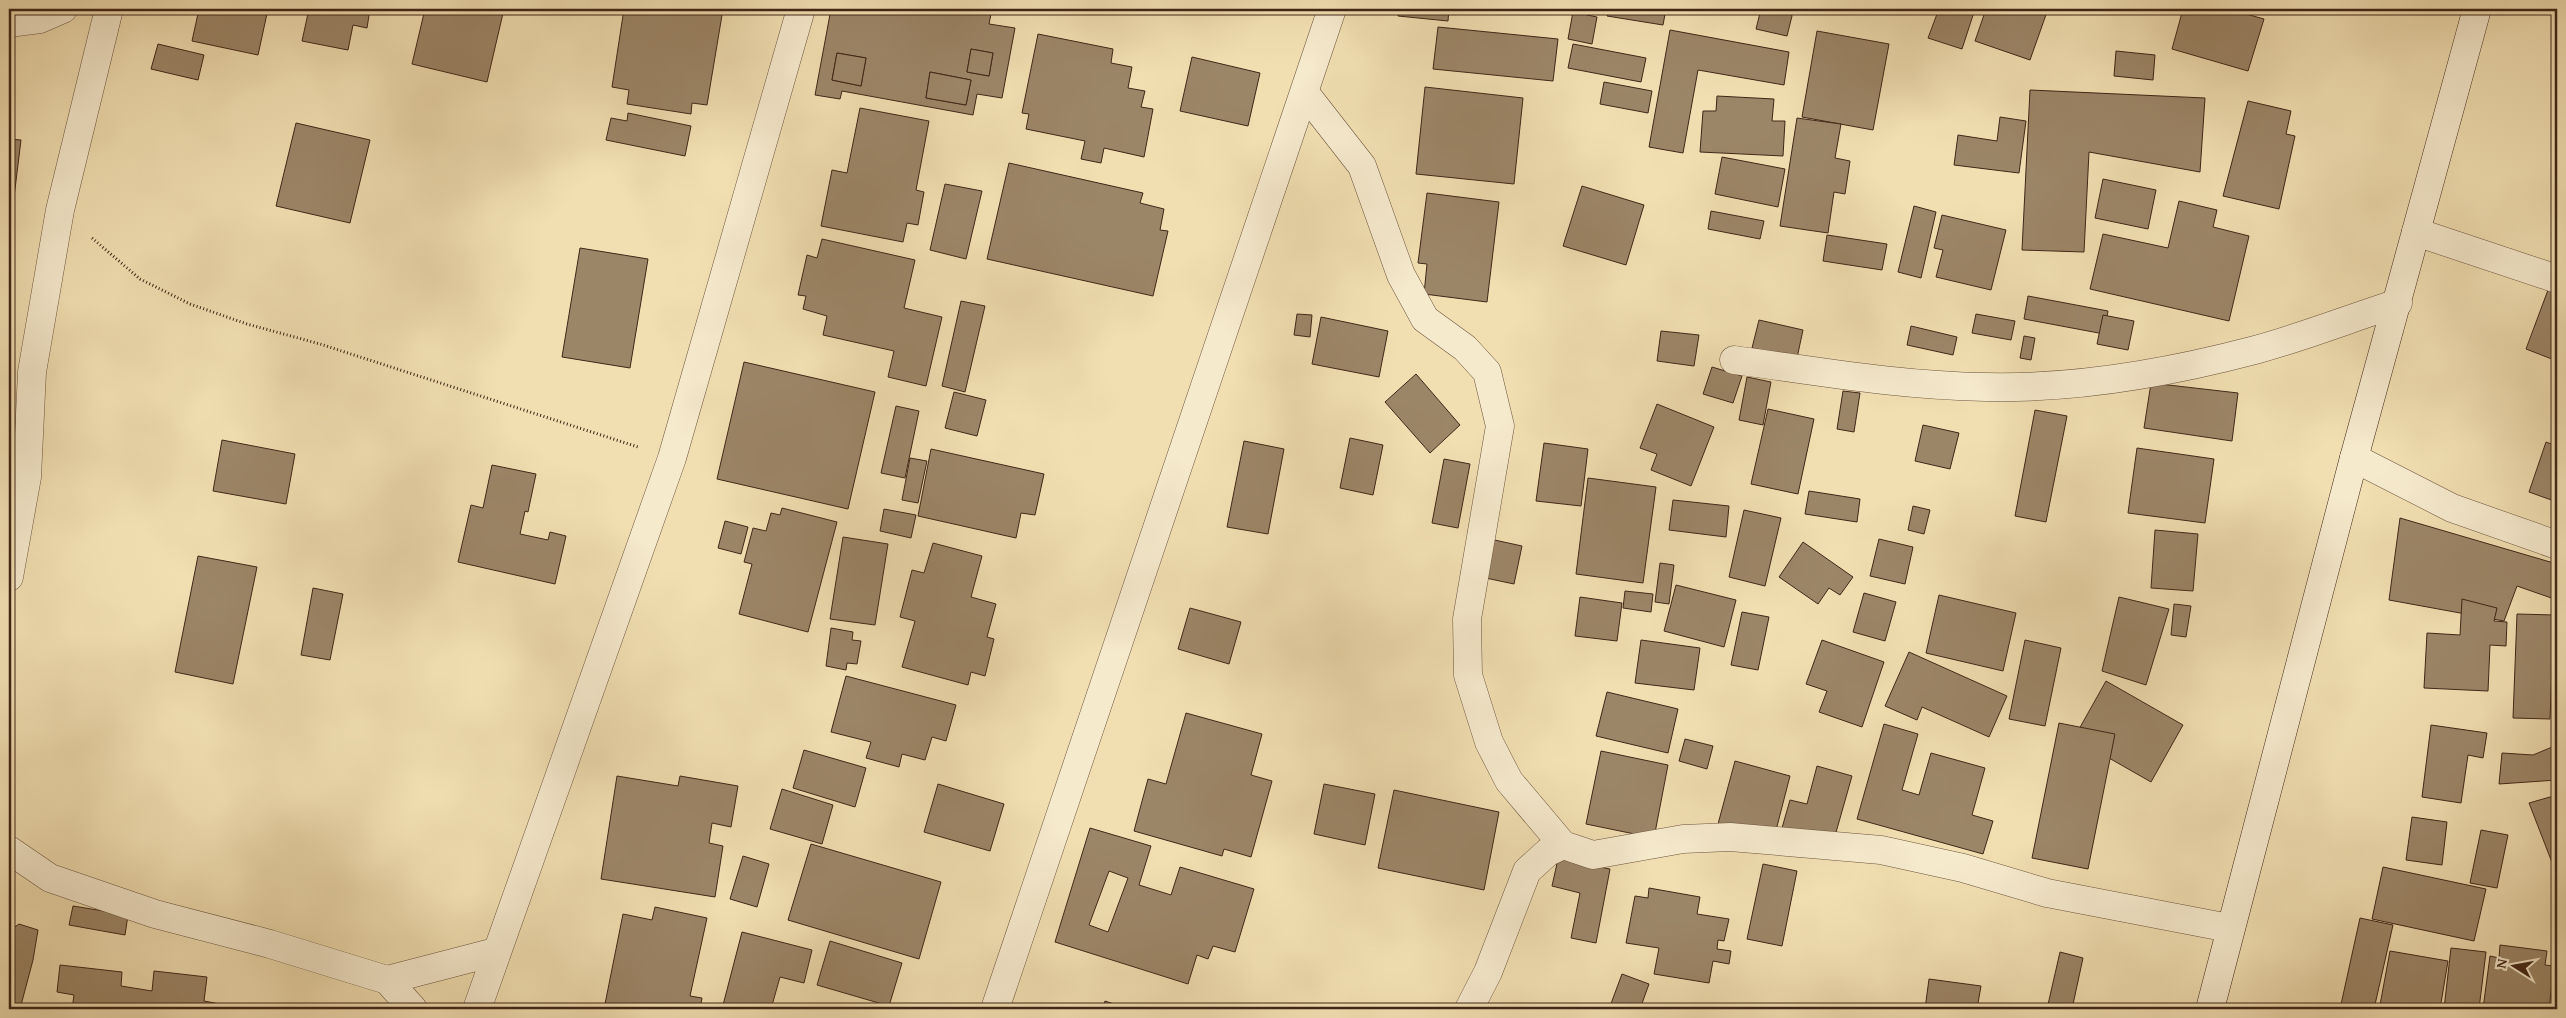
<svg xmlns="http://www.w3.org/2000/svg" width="2566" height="1018" viewBox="0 0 2566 1018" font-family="'Gentium Book Plus',serif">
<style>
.building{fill:#9c8668;stroke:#402617;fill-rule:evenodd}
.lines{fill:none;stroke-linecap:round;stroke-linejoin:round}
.minor-casing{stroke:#6c543e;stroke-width:29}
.secondary-casing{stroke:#402617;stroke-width:29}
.path{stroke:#402617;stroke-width:3;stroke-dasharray:1 2.5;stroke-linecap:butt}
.minor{stroke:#f6eacd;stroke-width:28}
.secondary{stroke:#f6eacd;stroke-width:28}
</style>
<rect width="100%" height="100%" fill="#f1dfb2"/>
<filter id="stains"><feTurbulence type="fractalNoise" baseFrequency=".004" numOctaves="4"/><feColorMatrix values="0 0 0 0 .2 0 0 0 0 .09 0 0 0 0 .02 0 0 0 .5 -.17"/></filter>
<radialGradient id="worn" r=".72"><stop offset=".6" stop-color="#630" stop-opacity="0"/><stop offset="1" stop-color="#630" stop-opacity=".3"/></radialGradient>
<g class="building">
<polygon points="199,9 268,9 258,55 192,41"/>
<polygon points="309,9 370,9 367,28 353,25 348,50 302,41"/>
<polygon points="425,9 504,9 487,82 412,64"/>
<polygon points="624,9 723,9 707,105 692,103 691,114 627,104 629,90 612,87"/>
<path d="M831 9H992L989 24 1015 28 1002 98 977 94 973 115 842 91 840 99 815 95ZM971 49 993 53 989 76 967 72ZM837 53 866 58 861 86 832 80ZM930 72 971 80 966 105 926 98Z"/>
<polygon points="1399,9 1449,9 1448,21 1398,16"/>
<polygon points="1609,9 1666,9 1663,25 1607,16"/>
<polygon points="1761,9 1789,9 1792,16 1787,36 1756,29"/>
<polygon points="1922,9 1975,9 1962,49 1928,38 1937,14"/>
<polygon points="1986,9 2048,9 2030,60 1975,41"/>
<polygon points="2183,9 2228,9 2264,19 2248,71 2172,49"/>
<polygon points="1573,12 1597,17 1592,44 1568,39"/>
<polygon points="1438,27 1558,39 1553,81 1433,69"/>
<polygon points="1670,30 1789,52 1784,85 1698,70 1683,153 1649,147"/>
<polygon points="1817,31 1889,44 1873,130 1802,117"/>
<polygon points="1038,34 1113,49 1111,63 1132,67 1128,88 1145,91 1141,107 1153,109 1144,157 1104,148 1101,163 1081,159 1085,141 1026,129 1029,114 1022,113"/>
<polygon points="158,44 204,55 198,80 151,69"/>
<polygon points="1573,44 1646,58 1641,82 1568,68"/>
<polygon points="971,49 993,53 989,76 967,72"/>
<polygon points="2116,51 2155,55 2153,80 2114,76"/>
<polygon points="837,53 866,58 861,86 832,80"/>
<polygon points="1192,57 1260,73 1248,126 1180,111"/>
<polygon points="930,72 971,80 966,105 926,98"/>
<polygon points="1604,82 1652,91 1648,113 1600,104"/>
<polygon points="1425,87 1523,98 1514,184 1416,174"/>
<polygon points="2030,90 2205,98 2200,172 2089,152 2084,252 2022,250"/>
<polygon points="1717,96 1774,99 1772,121 1785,121 1783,156 1700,152 1703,111 1716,111"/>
<polygon points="2248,101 2291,111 2286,134 2295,136 2279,209 2223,196"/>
<polygon points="860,108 929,121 916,190 924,192 918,225 907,223 903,242 821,226 832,170 847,173"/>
<polygon points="628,113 691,126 685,156 606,140 611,118 627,121"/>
<polygon points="2000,117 2026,121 2019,173 1954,165 1958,135 1997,141"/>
<polygon points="1797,118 1841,124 1835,158 1850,161 1845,194 1834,192 1828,233 1780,226"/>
<polygon points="296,123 370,140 350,223 276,206"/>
<polygon points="9,139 21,140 9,238"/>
<polygon points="1722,157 1785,169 1778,207 1715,194"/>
<polygon points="1009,163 1143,193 1140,203 1164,209 1160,230 1168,231 1153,296 987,259"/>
<polygon points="2103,179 2156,190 2148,229 2095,218"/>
<polygon points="945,184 982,191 966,259 930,250"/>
<polygon points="1582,186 1644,205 1626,265 1563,246"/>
<polygon points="1427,193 1499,202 1487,302 1424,294 1427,264 1418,263"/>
<polygon points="2179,201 2217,210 2213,227 2249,236 2229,321 2090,289 2103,234 2168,248"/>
<polygon points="1914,206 1936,212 1921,278 1898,272"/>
<polygon points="1711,211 1764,221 1760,239 1708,229"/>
<polygon points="1942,215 2006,230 1991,290 1936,277 1943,250 1934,248"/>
<polygon points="1827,235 1887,244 1882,270 1823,261"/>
<polygon points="822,239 915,260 904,308 942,317 926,386 888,377 894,351 823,335 827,316 803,309 806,296 798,295 807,255 817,258"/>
<polygon points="580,248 648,259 630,368 562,357"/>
<polygon points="2548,290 2557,293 2557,361 2526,349"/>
<polygon points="2028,296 2108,311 2104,334 2024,319"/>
<polygon points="961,301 985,306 965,392 942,386"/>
<polygon points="1297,314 1312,315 1310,337 1294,335"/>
<polygon points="1976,314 2015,321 2011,340 1972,333"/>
<polygon points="2103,315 2134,321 2128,350 2097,344"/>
<polygon points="1321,317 1388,331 1379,377 1312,364"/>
<polygon points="1759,320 1803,330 1797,358 1752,348"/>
<polygon points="1911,326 1957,337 1953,355 1907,345"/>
<polygon points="1661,331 1699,335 1694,366 1657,361"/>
<polygon points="2024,336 2035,338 2031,360 2020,358"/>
<polygon points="744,362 875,392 848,509 717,479"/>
<polygon points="1712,367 1742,376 1733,403 1703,394"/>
<polygon points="1416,374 1460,425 1430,453 1385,402"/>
<polygon points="1747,377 1771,382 1763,425 1739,420"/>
<polygon points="2151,383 2238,393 2232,441 2144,428"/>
<polygon points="1843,391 1860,393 1854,432 1837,429"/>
<polygon points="954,392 986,400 977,436 945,428"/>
<polygon points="1657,404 1714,427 1691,486 1651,470 1657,454 1640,448"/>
<polygon points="896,406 919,411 905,478 881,473"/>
<polygon points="1768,409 1814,419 1798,494 1751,484"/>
<polygon points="2035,410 2067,416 2046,522 2015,516"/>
<polygon points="1923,425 1959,433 1950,469 1915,461"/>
<polygon points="1350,438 1383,445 1373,495 1340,488"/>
<polygon points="222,440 295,454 286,504 213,491"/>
<polygon points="1244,441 1284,449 1268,534 1227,527"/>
<polygon points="2546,442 2557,446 2557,502 2529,492"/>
<polygon points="1544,443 1588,449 1581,506 1536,501"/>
<polygon points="2137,448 2214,459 2205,523 2128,513"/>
<polygon points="931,449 1044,474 1035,515 1021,513 1016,538 918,516"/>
<polygon points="910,458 927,461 918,503 902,500"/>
<polygon points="1444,459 1470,464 1458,528 1432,523"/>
<polygon points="492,465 536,474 528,512 525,511 520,534 548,540 550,532 566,536 555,584 458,562 471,505 483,508"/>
<polygon points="1588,478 1656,487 1643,583 1576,574"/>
<polygon points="1809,491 1860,499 1857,522 1805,514"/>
<polygon points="1673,500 1729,506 1726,537 1669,530"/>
<polygon points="1913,506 1930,510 1924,534 1908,530"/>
<polygon points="782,508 837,522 808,632 739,614 752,564 744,562 753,528 766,531 771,513 780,515"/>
<polygon points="884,509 916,515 911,538 880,531"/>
<polygon points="1744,510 1781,518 1765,586 1729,577"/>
<polygon points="2400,518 2557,564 2557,600 2517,586 2504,621 2389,600"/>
<polygon points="725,521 748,527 741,554 718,548"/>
<polygon points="2155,530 2198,534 2193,591 2151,588"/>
<polygon points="843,537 888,544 875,625 830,619"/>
<polygon points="1490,539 1522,546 1514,584 1481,577"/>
<polygon points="1879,539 1913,547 1905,584 1870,576"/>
<polygon points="1803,542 1853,577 1840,595 1829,588 1818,604 1779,577"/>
<polygon points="933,543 982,556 971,597 996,604 987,637 994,639 985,676 971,672 968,685 902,667 915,621 900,617 912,570 924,573"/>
<polygon points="198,556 257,567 233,684 175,672"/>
<polygon points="1660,563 1674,565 1669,604 1655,602"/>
<polygon points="1676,585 1736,600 1724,647 1664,631"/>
<polygon points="313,588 343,594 330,660 301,655"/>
<polygon points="1625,591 1653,594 1651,612 1623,608"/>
<polygon points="1864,593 1896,602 1885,641 1853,632"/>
<polygon points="1939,595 2016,613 2003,671 1926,653"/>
<polygon points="1580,597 1622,603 1617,641 1575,636"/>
<polygon points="2119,597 2169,609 2146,685 2102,671"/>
<polygon points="2462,599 2497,608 2494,621 2507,622 2506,646 2490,645 2488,691 2424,688 2427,633 2460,635"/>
<polygon points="2174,604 2191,606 2186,637 2171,635"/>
<polygon points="1190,608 1241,622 1229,664 1178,649"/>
<polygon points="1742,612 1769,617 1758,670 1731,665"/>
<polygon points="2517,614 2554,615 2550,719 2513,718"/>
<polygon points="831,628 853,632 852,640 861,641 857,664 847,663 846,670 826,666"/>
<polygon points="1641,640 1700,648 1694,690 1635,683"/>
<polygon points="1822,640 1884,662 1862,727 1819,712 1827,691 1806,684"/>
<polygon points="2025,640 2061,648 2045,726 2009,719"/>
<polygon points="1909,652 2007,696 1989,737 1922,707 1917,720 1885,706"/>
<polygon points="846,676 956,705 946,741 932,737 925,760 902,754 899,767 866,758 871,742 831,732"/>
<polygon points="2106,681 2183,725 2151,782 2074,738"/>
<polygon points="1607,692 1678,709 1668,753 1596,736"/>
<polygon points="1186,713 1262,734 1251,775 1272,781 1251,857 1224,849 1222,856 1134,831 1148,779 1166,784"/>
<polygon points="2059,723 2115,734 2088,869 2032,858"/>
<polygon points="1884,724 1918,734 1902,790 1919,795 1931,753 1985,768 1972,815 1993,821 1983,854 1857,819"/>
<polygon points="2431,725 2487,733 2483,758 2468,755 2461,803 2422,797"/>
<polygon points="1685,739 1713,746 1707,769 1679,761"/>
<polygon points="2557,745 2557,780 2499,784 2502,753 2533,755"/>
<polygon points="804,750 866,768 855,807 793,788"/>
<polygon points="1601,751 1668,765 1654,838 1586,824"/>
<polygon points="1735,761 1790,776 1774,838 1718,824"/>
<polygon points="1817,766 1852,776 1833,843 1782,828 1790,800 1807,804"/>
<polygon points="617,776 678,786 680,776 738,786 731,827 712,823 709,843 723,846 715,897 601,879"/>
<polygon points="938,784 1004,804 990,851 924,832"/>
<polygon points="1324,784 1375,794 1365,845 1314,834"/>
<polygon points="782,789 833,805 822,844 770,829"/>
<polygon points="1394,790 1499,812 1484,890 1378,868"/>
<polygon points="2557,795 2557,866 2553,865 2529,803"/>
<polygon points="2412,817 2447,822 2442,865 2406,860"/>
<path d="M1090 828 1151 846 1139 885 1171 895 1180 867 1254 889 1235 952 1213 946 1208 959 1197 955 1188 984 1055 942ZM1109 871 1128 878 1108 932 1089 925Z"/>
<polygon points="2481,830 2508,835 2497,888 2470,883"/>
<polygon points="811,844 941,882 919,959 788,920"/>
<polygon points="743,856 769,864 757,907 730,899"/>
<polygon points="1558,859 1610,869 1596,943 1571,938 1580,893 1552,886"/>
<polygon points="1763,864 1797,871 1782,946 1747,939"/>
<polygon points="2383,867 2486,889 2474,941 2372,919"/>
<polygon points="1649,888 1700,897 1697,914 1729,919 1724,941 1718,940 1717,949 1731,951 1729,964 1713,961 1709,983 1654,974 1659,948 1626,943 1635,896 1648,898"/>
<polygon points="73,906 128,915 125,935 69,925"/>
<polygon points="655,907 707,918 690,996 702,998 700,1009 604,1009 623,914 652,920"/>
<polygon points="2360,918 2393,925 2374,1009 2340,1009"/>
<polygon points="19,924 38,930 33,960 20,1009 9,1009 9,931"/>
<polygon points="742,932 812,950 804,983 780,977 771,1009 722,1009"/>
<polygon points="830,941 902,963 889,1006 817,985"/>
<polygon points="2500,945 2547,951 2545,965 2554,966 2549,1009 2483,1009 2490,956 2499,958"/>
<polygon points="2451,948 2486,952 2479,1009 2444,1009"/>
<polygon points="2390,951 2448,961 2440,1009 2405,1009 2380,1005"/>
<polygon points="2060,952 2083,958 2072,1009 2047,1009"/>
<polygon points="60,965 122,972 121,986 152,991 154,971 207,977 204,1001 220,1004 220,1009 54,1009 55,1007 72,1009 74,995 57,992"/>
<polygon points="1622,974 1649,984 1640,1009 1609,1009"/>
<polygon points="1929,979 1981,986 1977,1009 1925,1009"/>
<polygon points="1105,1001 1129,1009 1102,1009"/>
</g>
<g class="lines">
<g class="minor-casing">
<g id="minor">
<polyline points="9,23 40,19 63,9"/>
<polyline points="1305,93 1362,166 1401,275 1425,319 1465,348 1487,372 1500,426 1467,619 1468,675 1489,742 1509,781 1563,845 1593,855 1683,839 1730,837 1881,850 1963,868 2047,893 2229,928"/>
<polyline points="2416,232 2557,279"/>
<path d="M1734 360C1817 371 1901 386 1986 387 2076 389 2168 373 2255 350 2303 337 2351 318 2398 303"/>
<polyline points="2354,458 2452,508 2557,545"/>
<polyline points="9,577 27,477 32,372 60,210 109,9"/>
<polyline points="9,850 50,878 155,914 270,944 387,980 413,1009"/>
<polyline points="387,980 495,952"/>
<polyline points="477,1009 672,458 801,9"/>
<polyline points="995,1009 1332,9"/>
<polyline points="1469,1009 1488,972 1527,871 1548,852 1563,845"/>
</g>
</g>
<g class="secondary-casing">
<polyline id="secondary" points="2210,1009 2354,458 2477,9"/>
</g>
<polyline class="path" points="92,238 140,279 190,304 247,324 320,344 638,447"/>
<use href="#minor" class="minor"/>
<use href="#secondary" class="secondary"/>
</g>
<rect width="2566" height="1018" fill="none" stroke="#f1dfb2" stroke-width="30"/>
<rect x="10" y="10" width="2546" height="998" fill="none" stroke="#402617" stroke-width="2.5"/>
<rect x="15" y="15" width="2536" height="988" fill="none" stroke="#402617"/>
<g transform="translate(2514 966) rotate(281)" stroke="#f6eacd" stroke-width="4" paint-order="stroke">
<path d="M0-4L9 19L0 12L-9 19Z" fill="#402617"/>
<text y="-8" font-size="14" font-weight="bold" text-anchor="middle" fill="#402617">N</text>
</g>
<rect width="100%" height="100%" filter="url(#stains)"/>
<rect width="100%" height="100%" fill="url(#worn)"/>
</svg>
